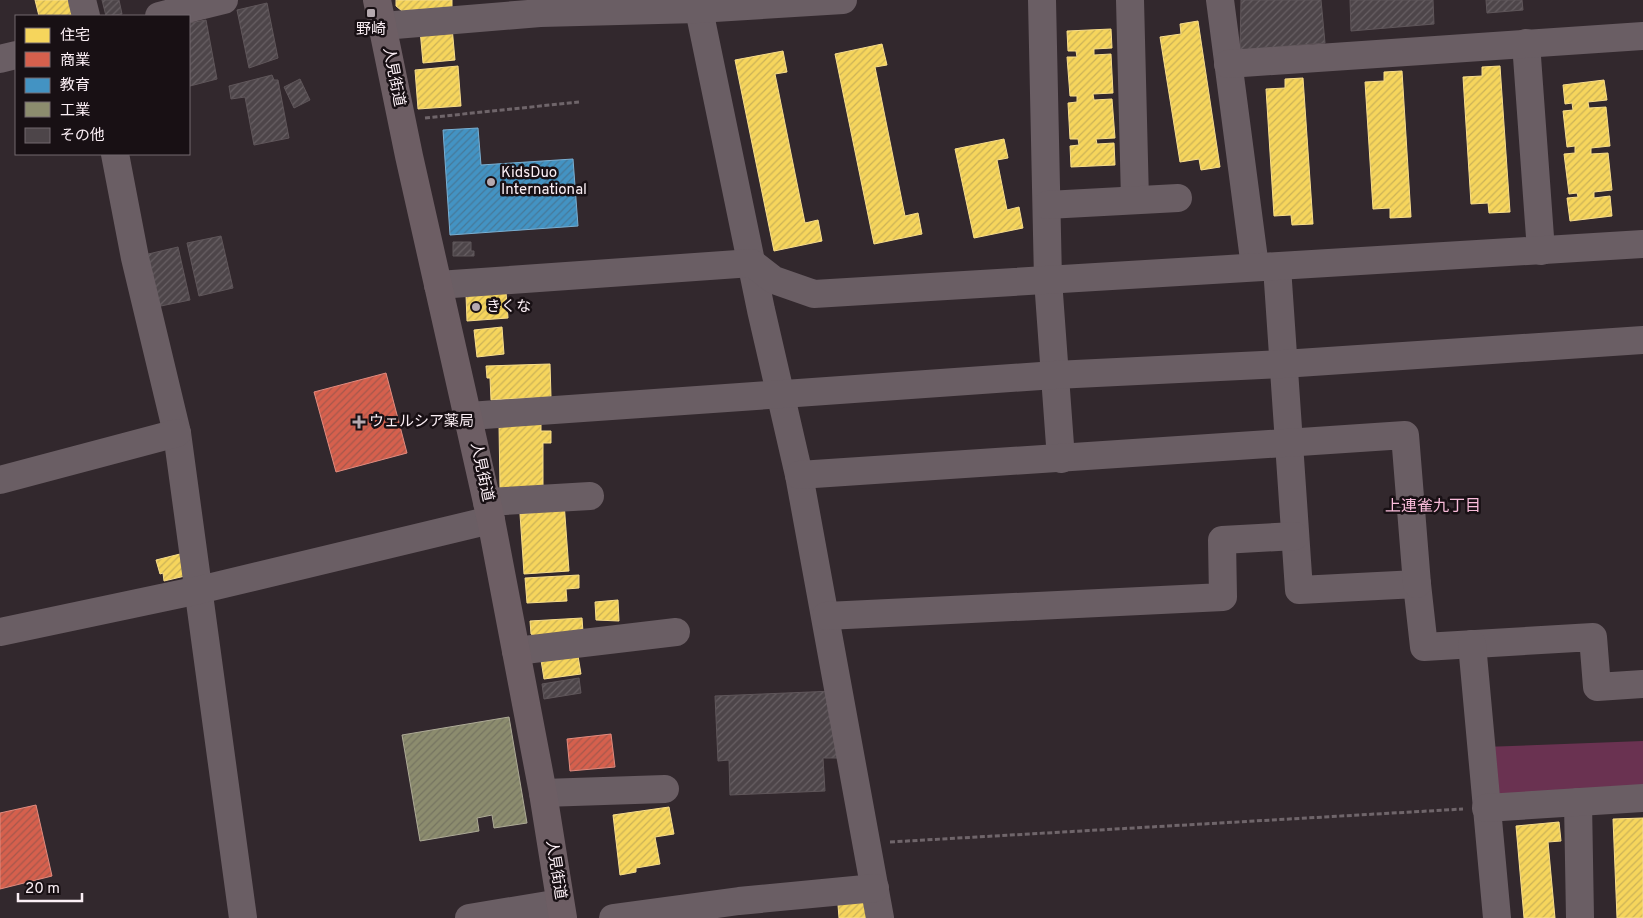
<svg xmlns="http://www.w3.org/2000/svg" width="1643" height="918" viewBox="0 0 1643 918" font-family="Overpass,'Noto Sans JP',sans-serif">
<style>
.park{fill:#6a3251}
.homes{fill:url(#homes-hatch);stroke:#f8dd8a}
.shops{fill:url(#shops-hatch);stroke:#e18b7f}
.schools{fill:url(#schools-hatch);stroke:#7aafd2}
.industry{fill:url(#industry-hatch);stroke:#adaa96}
.building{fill:url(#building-hatch);stroke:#5f565a}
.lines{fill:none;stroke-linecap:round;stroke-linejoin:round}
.path{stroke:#6f656a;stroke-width:3;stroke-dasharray:5 2.5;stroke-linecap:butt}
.minor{stroke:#6a5e64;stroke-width:28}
.major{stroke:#6d5e64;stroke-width:28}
.poi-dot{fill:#b5a9af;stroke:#181014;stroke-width:2}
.labels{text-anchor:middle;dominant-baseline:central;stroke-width:5;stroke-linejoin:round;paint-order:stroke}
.poi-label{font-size:15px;fill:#fbeff5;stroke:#181014;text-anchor:start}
.street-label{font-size:15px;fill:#fbeff5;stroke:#181014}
.neighbourhood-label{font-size:16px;fill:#f9bcda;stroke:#181014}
</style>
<defs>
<pattern id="homes-hatch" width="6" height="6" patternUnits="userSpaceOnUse" patternTransform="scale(1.25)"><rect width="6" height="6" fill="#f6d55c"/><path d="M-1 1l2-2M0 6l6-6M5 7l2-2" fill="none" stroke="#cbb258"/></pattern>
<pattern id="shops-hatch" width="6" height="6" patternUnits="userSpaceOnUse" patternTransform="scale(1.25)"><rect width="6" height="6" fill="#d6604d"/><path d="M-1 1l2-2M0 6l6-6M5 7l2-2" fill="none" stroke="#a5584c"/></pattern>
<pattern id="schools-hatch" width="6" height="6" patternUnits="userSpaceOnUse" patternTransform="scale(1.25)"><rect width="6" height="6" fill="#4393c3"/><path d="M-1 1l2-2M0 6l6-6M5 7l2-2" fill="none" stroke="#467999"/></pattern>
<pattern id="industry-hatch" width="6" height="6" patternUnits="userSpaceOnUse" patternTransform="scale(1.25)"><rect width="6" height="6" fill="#8c8c6e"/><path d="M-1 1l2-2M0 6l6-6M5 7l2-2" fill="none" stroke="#757461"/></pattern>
<pattern id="building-hatch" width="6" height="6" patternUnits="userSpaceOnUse" patternTransform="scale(1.25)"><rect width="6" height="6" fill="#4d4549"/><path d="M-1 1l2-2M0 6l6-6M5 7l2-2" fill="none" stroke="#686064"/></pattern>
</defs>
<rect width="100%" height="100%" fill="#32282d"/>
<polygon class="park" points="1643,741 1643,798 1486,808 1483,747"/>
<g class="homes">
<polygon points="35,0 73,0 77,16 39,16"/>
<polygon points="396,0 452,0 452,7 402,11 396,6"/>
<polygon points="1198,21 1220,167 1201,170 1199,159 1180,162 1160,37 1181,34 1180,24"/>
<polygon points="452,27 455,60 423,63 420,30"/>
<polygon points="1111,29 1112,48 1094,49 1094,55 1111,54 1113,93 1093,94 1094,100 1112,99 1115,138 1096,139 1097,144 1114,143 1115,165 1071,167 1070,146 1079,145 1078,139 1070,139 1068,103 1077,102 1077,96 1070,96 1067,57 1077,57 1076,51 1068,51 1067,31"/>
<polygon points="882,44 887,65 875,67 905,216 918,213 922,234 874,244 835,54"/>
<polygon points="783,51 787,72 775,74 805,223 818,220 822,241 774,251 735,60"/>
<polygon points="458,66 461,106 418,109 415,70"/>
<polygon points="1500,66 1510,212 1489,213 1488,203 1471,204 1463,77 1482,76 1482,67"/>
<polygon points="1402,71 1411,217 1390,218 1390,208 1373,209 1365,82 1384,81 1384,72"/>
<polygon points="1303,78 1313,224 1292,225 1291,215 1274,216 1266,89 1285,88 1285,79"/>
<polygon points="1604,80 1607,100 1588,102 1589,108 1606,107 1610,146 1591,148 1591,154 1608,153 1612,190 1594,192 1594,198 1610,196 1612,216 1570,221 1567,198 1578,197 1577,193 1569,194 1564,154 1575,153 1575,146 1567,147 1563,111 1573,110 1572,103 1565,104 1563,85"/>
<polygon points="1004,139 1008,158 997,160 1007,210 1019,207 1023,228 974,238 955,149"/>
<polygon points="506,292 508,318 467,321 466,295"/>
<polygon points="502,327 504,354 477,357 474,330"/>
<polygon points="550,364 551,397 491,400 490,378 487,378 486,366"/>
<polygon points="541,420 541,431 551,431 551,443 543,443 543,490 500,490 499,425"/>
<polygon points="564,502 569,571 524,574 520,514 532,513 541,503"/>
<polygon points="180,554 185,576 164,581 163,573 160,574 156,560"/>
<polygon points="579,575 579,588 566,589 567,601 527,603 525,578"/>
<polygon points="618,600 619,621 596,620 595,602"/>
<polygon points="582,618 583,632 540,639 531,634 530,621"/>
<polygon points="578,656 581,674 544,679 541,660"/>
<polygon points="669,807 674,834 655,837 660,864 636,868 636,872 620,875 613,815"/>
<polygon points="1643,818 1643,918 1617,918 1613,819"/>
<polygon points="1559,822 1561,841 1548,842 1555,918 1524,918 1516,826"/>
<polygon points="867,902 869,918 839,918 838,905"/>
</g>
<g class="shops">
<polygon points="386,373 407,453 336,472 314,392"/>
<polygon points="611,734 615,767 570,771 567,739"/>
<polygon points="36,805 52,876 0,889 0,813"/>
</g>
<polygon class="schools" points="478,128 481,165 573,159 578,226 450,235 443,130"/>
<polygon class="industry" points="509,717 527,823 494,828 492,815 477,818 479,831 420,841 402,735"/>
<g class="building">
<polygon points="102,0 119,0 122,14 106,16"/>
<polygon points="1241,0 1321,0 1325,43 1240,50"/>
<polygon points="1350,0 1433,0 1434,24 1351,31"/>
<polygon points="1486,0 1522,0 1523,10 1487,13"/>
<polygon points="267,3 278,58 249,68 237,10"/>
<polygon points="206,20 217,79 190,86 189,23"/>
<polygon points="272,75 274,80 278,80 289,138 254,145 245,97 231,99 229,86"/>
<polygon points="300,79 310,100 294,108 284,87"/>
<polygon points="221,236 233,288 199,296 187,243"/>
<polygon points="453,242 471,242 471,251 474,251 474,256 453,256"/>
<polygon points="178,247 190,300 156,307 144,255"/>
<polygon points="579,678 581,693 544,699 542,684"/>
<polygon points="834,691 837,758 823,758 825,791 730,795 729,760 718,761 715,696"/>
</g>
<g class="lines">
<g class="path">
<polyline points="425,118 579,102"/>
<polyline points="890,842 1463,809"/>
</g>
<g class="minor">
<polyline points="82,0 86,16"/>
<polyline points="697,0 761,310 799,475 880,918"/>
<polyline points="1042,0 1048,280 1061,459"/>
<polyline points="1130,0 1135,200"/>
<polyline points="1220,0 1255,267"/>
<polyline points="159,16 224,0"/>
<polyline points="383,26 540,13 698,9 843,0"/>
<polyline points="1526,43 1541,251"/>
<polyline points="0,59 16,55"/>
<polyline points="1228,64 1643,36"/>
<polyline points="115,154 135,258 177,433 243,918"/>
<polyline points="1047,205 1178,198"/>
<polyline points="1277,267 1299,590 1417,584 1424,647 1593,637 1597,687 1643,684"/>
<polyline points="438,285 752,263 774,280 814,294 1643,244"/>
<polyline points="469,416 1055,375 1283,364 1643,340"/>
<polyline points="799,475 1405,435 1417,584"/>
<polyline points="0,480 177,433"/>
<polyline points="487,502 590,496"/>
<polyline points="826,616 1223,597 1222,540 1295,536"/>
<polyline points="0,632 199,590 491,520"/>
<polyline points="1472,644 1497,918"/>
<polyline points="516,651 676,632"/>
<polyline points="543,793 665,789"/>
<polyline points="1578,802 1580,918"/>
<polyline points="1486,808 1643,798"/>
<polyline points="469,918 560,903"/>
<polyline points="613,918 739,901 875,888"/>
</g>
<polyline class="major" points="377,0 409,156 491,520 543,793 563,918"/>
</g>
<g class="poi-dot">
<rect x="366" y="8" width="10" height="10" rx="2.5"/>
<circle cx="491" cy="182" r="5"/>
<circle cx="476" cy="307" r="5"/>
<path d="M356.5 414.5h5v5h5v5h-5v5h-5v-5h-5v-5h5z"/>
</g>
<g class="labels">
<g class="poi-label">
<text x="371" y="30" text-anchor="middle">野崎</text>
<text x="501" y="173">KidsDuo<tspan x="501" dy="17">International</tspan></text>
<text x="486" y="307">きくな</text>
<text x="369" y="422">ウェルシア薬局</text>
</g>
<g class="street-label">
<text transform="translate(393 77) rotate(79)">人見街道</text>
<text transform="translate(481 472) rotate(78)">人見街道</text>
<text transform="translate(555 870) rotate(81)">人見街道</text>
</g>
<g class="neighbourhood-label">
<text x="1433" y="507">上連雀九丁目</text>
</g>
</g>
<rect x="15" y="15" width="175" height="140" fill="#181014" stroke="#73696e"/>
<rect x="25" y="28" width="25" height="15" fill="#f6d55c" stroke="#73696e"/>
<text x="60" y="40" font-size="15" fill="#fbeff5">住宅</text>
<rect x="25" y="52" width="25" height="15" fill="#d6604d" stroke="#73696e"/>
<text x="60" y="65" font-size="15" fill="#fbeff5">商業</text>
<rect x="25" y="78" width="25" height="15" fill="#4393c3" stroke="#73696e"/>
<text x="60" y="90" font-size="15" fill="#fbeff5">教育</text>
<rect x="25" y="102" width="25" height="15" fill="#8c8c6e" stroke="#73696e"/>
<text x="60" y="115" font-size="15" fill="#fbeff5">工業</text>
<rect x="25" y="128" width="25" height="15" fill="#4d4549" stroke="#73696e"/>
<text x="60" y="140" font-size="15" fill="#fbeff5">その他</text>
<path d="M18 893v8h64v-8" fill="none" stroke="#fbeff5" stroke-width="2.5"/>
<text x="25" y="893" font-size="15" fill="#fbeff5" stroke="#181014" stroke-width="4" paint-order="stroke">20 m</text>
</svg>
